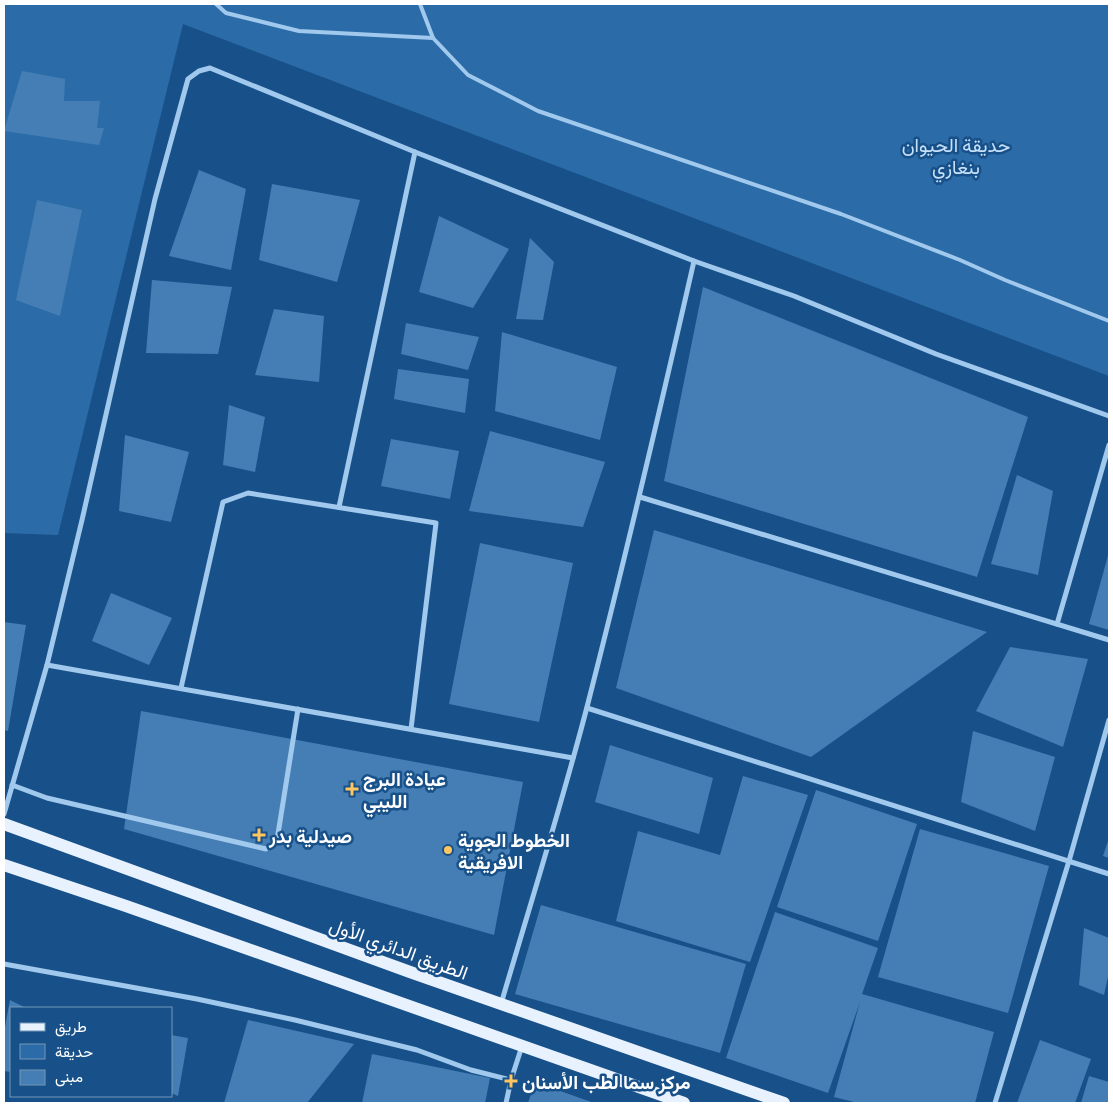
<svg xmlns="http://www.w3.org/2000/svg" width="1113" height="1107" viewBox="0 0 1113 1107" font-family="'Titillium Web',Vazirmatn,sans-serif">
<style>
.green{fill:#2b6ca8}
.building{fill:#457eb4}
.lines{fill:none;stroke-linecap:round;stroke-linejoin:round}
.service{stroke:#a1c9ed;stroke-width:4}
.minor{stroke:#a1c9ed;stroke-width:5}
.primary{stroke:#e8f2ff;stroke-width:12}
.poi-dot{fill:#ffc55e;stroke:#185189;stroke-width:2}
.labels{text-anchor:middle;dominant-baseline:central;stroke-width:5;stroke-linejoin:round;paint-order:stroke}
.park-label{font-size:19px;fill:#c7e1fa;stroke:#185189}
.poi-label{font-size:19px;font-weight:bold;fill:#fff;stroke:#185189;text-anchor:start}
.street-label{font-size:19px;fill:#fff;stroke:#185189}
</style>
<rect width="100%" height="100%" fill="#185189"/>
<polygon class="green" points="4,4 1109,4 1109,376 183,24 58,535 4,533"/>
<g class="building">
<polygon points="22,71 65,79 64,101 100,101 97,128 104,128 99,145 4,131"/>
<polygon points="199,170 246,189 231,270 169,256"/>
<polygon points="272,184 360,200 337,282 259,260"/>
<polygon points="37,200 82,210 60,316 16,300"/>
<polygon points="439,216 509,249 473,308 419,292"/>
<polygon points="530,238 554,262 543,320 516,319"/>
<polygon points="152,280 232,287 218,354 146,353"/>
<polygon points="703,287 1028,417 977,577 664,481"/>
<polygon points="274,309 324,316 319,382 255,375"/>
<polygon points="406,323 479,337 468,370 401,354"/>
<polygon points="502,332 617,367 600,440 495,411"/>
<polygon points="398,369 469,379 465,413 394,399"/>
<polygon points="229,405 265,417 255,472 223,465"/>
<polygon points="490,431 605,462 583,527 469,511"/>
<polygon points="125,435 189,452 171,522 119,511"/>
<polygon points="391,439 459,451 450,499 381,486"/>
<polygon points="1017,475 1053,491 1038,575 991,564"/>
<polygon points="654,530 987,632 811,757 616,688"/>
<polygon points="480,543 573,563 539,722 449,704"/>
<polygon points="1109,552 1109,630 1089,624"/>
<polygon points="111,593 172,618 149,665 92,641"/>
<polygon points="4,622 26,625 8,731 4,730"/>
<polygon points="1010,647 1088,659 1063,747 976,711"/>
<polygon points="141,711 523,782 494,935 124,829"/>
<polygon points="973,731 1055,757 1035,831 961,802"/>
<polygon points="610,745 713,778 699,834 595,802"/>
<polygon points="743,776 808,795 750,962 616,921 638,831 720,855"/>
<polygon points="816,790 917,824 878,941 777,907"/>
<polygon points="920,829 1049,866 1008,1013 878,977"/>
<polygon points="1109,838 1109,858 1103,856"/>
<polygon points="541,905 746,964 720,1053 515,994"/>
<polygon points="775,912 878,948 862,994 994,1032 975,1103 858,1103 834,1097 860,1002 828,1093 726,1058"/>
<polygon points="1084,928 1109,938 1109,972 1104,995 1079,985"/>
<polygon points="10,1000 26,1008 11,1008 11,1072 4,1071 4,1032"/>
<polygon points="248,1020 354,1044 307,1103 224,1103"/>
<polygon points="171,1035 188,1038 178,1096 171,1093"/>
<polygon points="1040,1040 1091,1059 1075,1103 1017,1103"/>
<polygon points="372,1054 490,1078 485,1103 362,1103"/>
<polygon points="1089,1076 1109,1082 1109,1103 1081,1103"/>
<polygon points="535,1082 594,1103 528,1103"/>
</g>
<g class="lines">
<g class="service">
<polyline points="216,4 226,13 299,31 433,38"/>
<polyline points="420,4 433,38 468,75 538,111 841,214 960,260 1005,280 1109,321"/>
</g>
<g class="minor">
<polyline points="640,497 1109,640"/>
<polyline points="339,507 415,152"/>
<polyline points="1057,624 1109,445"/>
<polyline points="47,665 573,758"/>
<polyline points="181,688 223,502 248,493 436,523 411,729"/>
<polyline points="587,708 1109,874"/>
<polyline points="12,785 47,798 266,849 273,844 278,834 298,709"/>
<polyline points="4,814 47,665 82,520 155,199 188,79 199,71 210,68 415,152 694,261 794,296 936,354 1109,416"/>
<polyline points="4,964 197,999 295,1020 417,1050 471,1070 511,1080"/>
<path d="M501 1004C530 905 561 807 587 707 625 559 660 410 694 261"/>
<polyline points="506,1103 511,1080 522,1046"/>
<polyline points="995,1103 1069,861 1109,720"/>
</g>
<g class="primary">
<polyline points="4,824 410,972 784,1103"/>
<polyline points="4,865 126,906 684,1103"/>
</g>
</g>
<g class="poi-dot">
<path d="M349.5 781.5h5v5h5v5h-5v5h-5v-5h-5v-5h5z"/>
<path d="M256.5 827.5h5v5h5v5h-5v5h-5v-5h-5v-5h5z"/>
<circle cx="448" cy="850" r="5"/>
<path d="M508.5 1073.5h5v5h5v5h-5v5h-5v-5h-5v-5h5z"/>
</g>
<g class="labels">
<g class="park-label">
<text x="956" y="144">حديقة الحيوان<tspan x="956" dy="22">بنغازي</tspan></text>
</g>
<g class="poi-label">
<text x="363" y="778">عيادة البرج<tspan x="363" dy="22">الليبي</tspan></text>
<text x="269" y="835">صيدلية بدر</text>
<text x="458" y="839">الخطوط الجوية<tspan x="458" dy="22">الافريقية</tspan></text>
<text x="522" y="1081">مركز سما لطب الأسنان</text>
</g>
<g class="street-label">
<text transform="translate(399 948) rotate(20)">الطريق الدائري الأول</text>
</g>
</g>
<rect width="1113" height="1107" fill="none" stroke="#ffffff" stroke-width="10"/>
<rect x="10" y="1007" width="162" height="90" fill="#185189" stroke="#7497b8"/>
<rect x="20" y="1023" width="25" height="8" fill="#e8f2ff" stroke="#7497b8"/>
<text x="55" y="1032" font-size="15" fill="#ffffff">طريق</text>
<rect x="20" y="1044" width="25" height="15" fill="#2b6ca8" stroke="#7497b8"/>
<text x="55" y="1057" font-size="15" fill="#ffffff">حديقة</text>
<rect x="20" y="1070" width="25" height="15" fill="#457eb4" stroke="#7497b8"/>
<text x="55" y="1082" font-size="15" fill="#ffffff">مبنى</text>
</svg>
